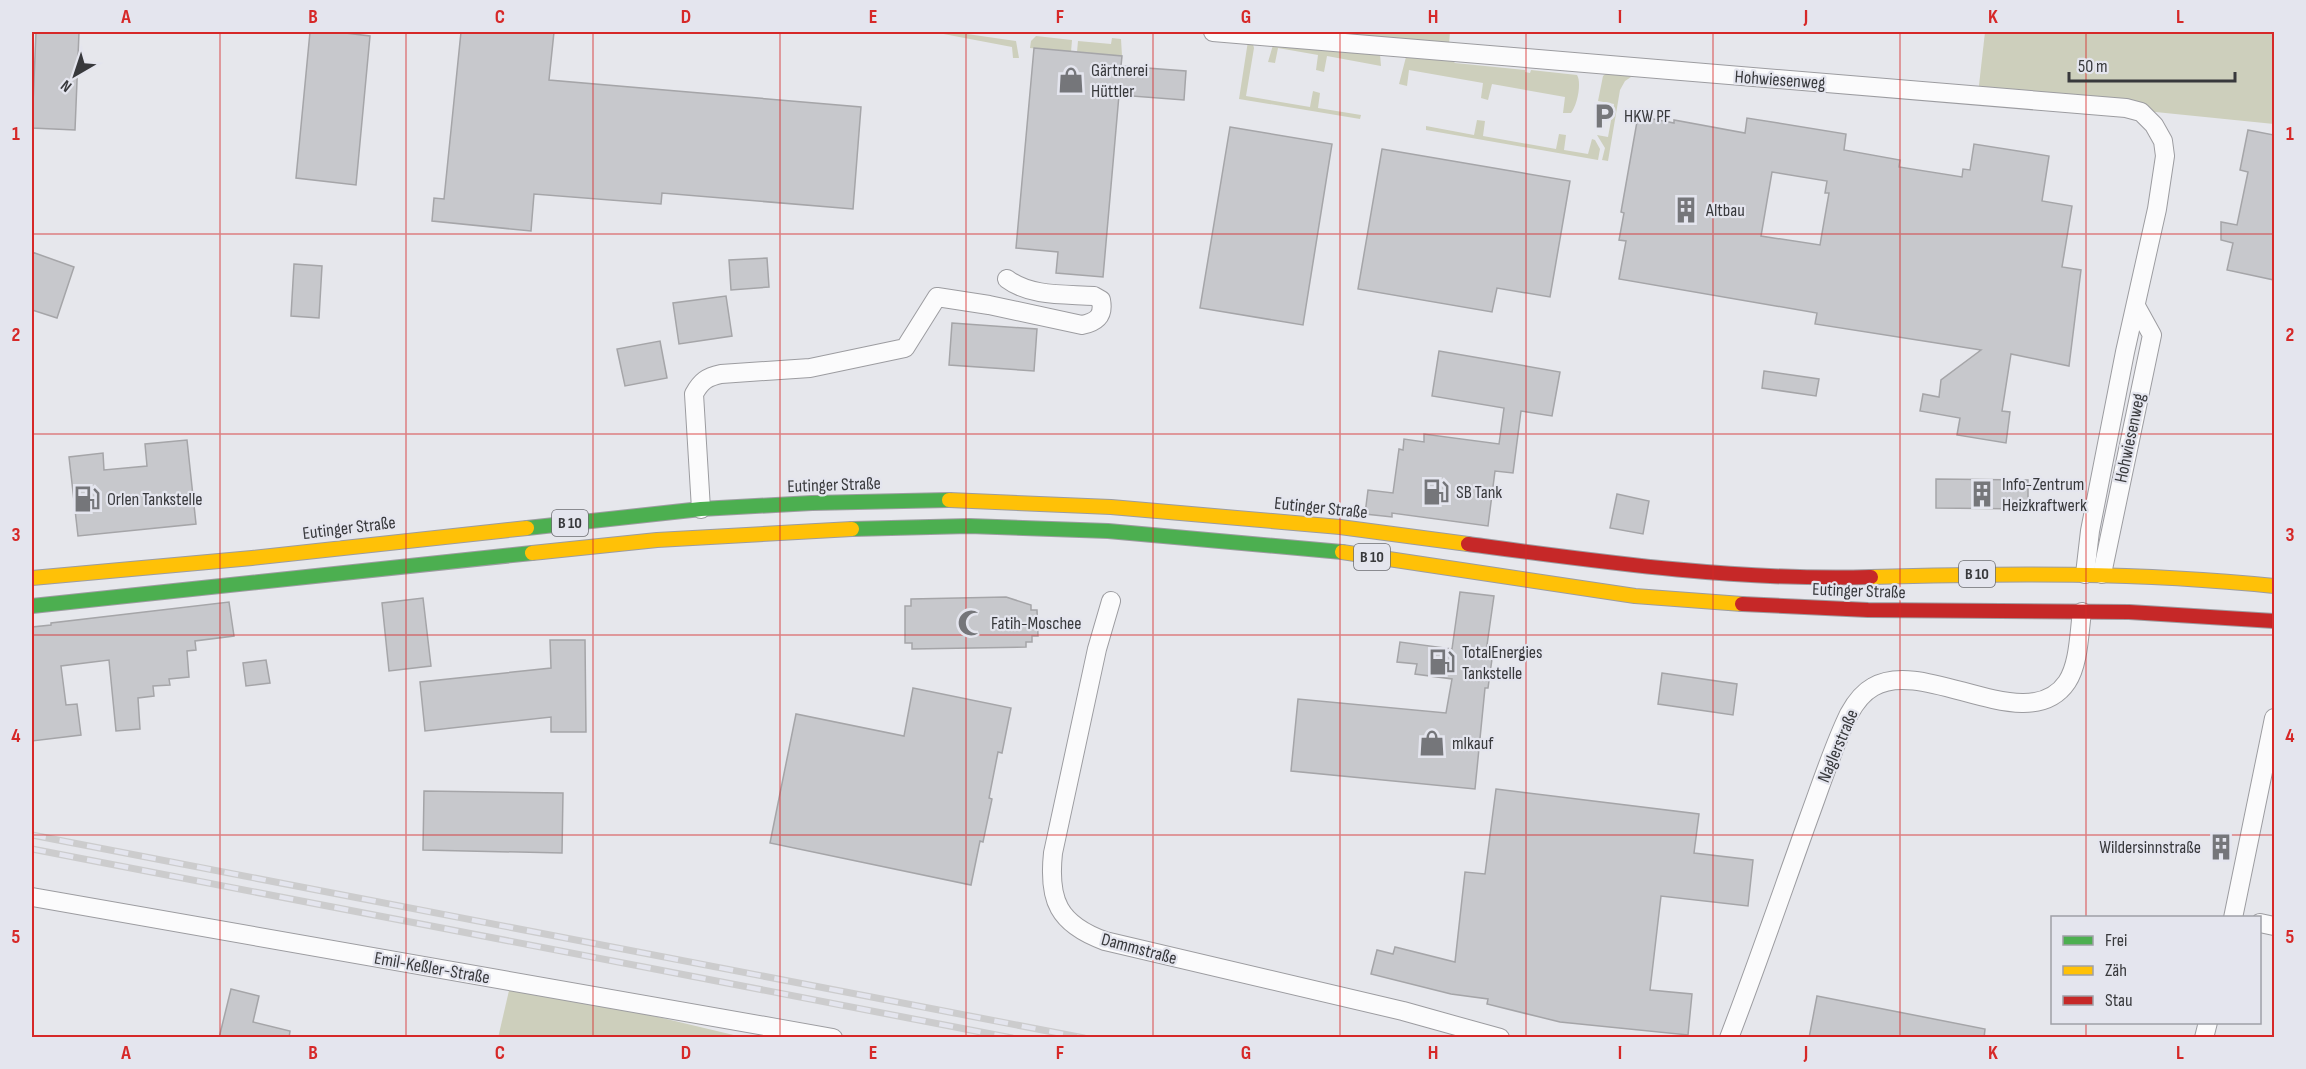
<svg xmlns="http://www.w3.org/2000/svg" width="2306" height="1069" viewBox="0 0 2306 1069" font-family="'Sofia Sans Condensed',sans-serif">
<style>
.green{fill:#cdcfbc}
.building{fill:#c7c8cc;stroke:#a5a5a8;stroke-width:1.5;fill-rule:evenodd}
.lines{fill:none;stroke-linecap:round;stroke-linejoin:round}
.street-casing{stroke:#9c9ca0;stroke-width:20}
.fast-casing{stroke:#9c9ca0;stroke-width:16}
.slow-casing{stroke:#9c9ca0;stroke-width:16}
.jam-casing{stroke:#9c9ca0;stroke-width:16}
.street{stroke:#fbfbfc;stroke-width:18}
.fast{stroke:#4caf50;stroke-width:14}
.slow{stroke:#ffc107;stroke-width:14}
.jam{stroke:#c62828;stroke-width:14}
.rail-casing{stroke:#cccccd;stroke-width:7}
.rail{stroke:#e4e5ee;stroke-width:4.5;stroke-dasharray:14;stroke-linecap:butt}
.grid{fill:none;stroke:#d62828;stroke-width:1.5;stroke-opacity:0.55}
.labels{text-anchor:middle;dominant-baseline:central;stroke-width:4.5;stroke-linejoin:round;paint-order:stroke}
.shield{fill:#e4e5ee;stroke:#6c6d71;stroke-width:1.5}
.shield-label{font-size:16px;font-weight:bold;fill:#38393c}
.poi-label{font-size:18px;fill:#38393c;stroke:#e4e5ee;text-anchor:start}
.street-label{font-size:18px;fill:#38393c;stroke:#e4e5ee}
.neatline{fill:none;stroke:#d62828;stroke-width:2}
.grid-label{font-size:20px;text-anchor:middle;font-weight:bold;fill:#d62828}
</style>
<rect width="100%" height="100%" fill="#e6e7ec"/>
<g class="green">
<polygon points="933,32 953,32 1016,41 1019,58 1013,58 1012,47"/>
<polygon points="1316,32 1450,32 1449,44"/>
<polygon points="1985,32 2274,32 2274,124 1978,94"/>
<polygon points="1036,36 1072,40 1071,52 1030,48 1031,41"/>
<polygon points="1112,38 1121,39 1122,56 1077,52 1078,41 1111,44"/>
<polygon points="1248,41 1253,44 1254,48 1246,96 1310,107 1313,91 1320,93 1318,108 1361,115 1360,119 1239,99"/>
<polygon points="1273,45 1380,54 1381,66 1327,56 1324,72 1316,70 1318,55 1278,48 1275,63 1268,62"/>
<path d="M1406 57 1451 59 1455 63 1525 70V72L1530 73 1531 70 1577 75C1582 83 1577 106 1571 113H1563L1565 97 1492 84 1488 100 1481 98 1483 83 1409 70 1407 86 1399 84Z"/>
<polygon points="1608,72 1634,75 1625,81 1620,90 1608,161 1602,160 1605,148 1597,135 1608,137 1614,104 1598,101 1603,76"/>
<polygon points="1477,120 1485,121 1483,136 1556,149 1559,134 1566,135 1564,150 1588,154 1592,139 1595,140 1600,149 1598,160 1426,130 1426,126 1474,135"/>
<polygon points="511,982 742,1037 498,1038"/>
</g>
<g class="building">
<polygon points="36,32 79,32 75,130 32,128"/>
<polygon points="310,32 337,32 370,36 356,185 296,178"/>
<polygon points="461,32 554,32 549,80 861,107 853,209 662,193 661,204 534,194 531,231 432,221 434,198 444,199"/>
<polygon points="1034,48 1122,56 1121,66 1186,71 1184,100 1119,95 1103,277 1056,273 1058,252 1016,248"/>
<path d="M1638 116 1674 123V120L1745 133 1747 118 1846 134 1844 150 1900 160 1899 167 1962 177 1963 169 1970 170 1974 144 2049 156 2042 201 2072 206 2062 267 2081 270 2069 366 2011 354 2002 411 2010 412 2006 443 1957 435 1960 418 1920 411 1923 394 1939 397 1941 380 1981 350 1815 324 1817 313 1619 279 1626 241 1619 240 1624 213 1621 212ZM1772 172 1827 181 1825 193H1829L1820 245 1761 236Z"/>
<polygon points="1230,127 1332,144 1303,325 1200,308"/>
<polygon points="2248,130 2274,135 2274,280 2227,270 2233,243 2221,240 2221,222 2237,225 2248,172 2240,170"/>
<polygon points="1382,149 1570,181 1550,297 1497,288 1492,312 1358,289"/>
<polygon points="32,252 74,267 57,318 32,310"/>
<polygon points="767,258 769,287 731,290 729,260"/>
<polygon points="294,264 322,266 319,318 291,316"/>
<polygon points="726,296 732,336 679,344 673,303"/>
<polygon points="952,323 1037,329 1034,371 949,365"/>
<polygon points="660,341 667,378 625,386 617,349"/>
<polygon points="1439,351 1560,372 1552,416 1521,411 1513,473 1495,471 1488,526 1392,513 1392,517 1365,514 1368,490 1393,493 1399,449 1403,450 1404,439 1424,442 1424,434 1499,444 1504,408 1432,396"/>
<polygon points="1764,371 1819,379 1816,396 1762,388"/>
<polygon points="187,440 196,524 78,536 69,457 103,453 104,470 147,466 145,444"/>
<polygon points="1936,479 2028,480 2028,509 1936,508"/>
<polygon points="1617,494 1649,501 1643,534 1610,528"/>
<polygon points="1460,592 1494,596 1485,659 1492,659 1488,688 1485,688 1475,789 1291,771 1298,699 1446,713 1452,679 1415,674 1417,664 1397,662 1400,642 1452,649"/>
<polygon points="1006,597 1031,605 1031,610 1037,610 1038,636 1032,636 1032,642 1026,642 1026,647 912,649 912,643 905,643 905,606 911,606 911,599"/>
<polygon points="423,598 431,666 389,671 382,603"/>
<polygon points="229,602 234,636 195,641 196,650 187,651 189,677 169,679 170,685 153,686 154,696 138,698 140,729 116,731 109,660 61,666 66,705 77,704 81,735 32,741 32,627 51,625 51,623"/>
<polygon points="550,640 585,640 586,732 551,732 551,717 425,731 420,682 551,668"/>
<polygon points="266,660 270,683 246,686 243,663"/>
<polygon points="1662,673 1737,684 1733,715 1658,704"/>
<polygon points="913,688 1011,708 1002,753 998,752 989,798 992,799 983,842 980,841 971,885 770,843 796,714 904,736"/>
<polygon points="1496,789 1699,814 1694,853 1753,860 1748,906 1661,896 1650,990 1692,994 1688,1035 1560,1022 1487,1004 1488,999 1451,994 1371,974 1377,950 1393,954 1395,947 1455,962 1465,872 1485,874"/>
<polygon points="424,791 563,793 562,853 423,850"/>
<polygon points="231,989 259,996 253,1022 290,1031 289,1038 219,1038"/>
<polygon points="1817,996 1985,1029 1984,1038 1809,1038"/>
</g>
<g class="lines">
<g class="street-casing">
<g id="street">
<polyline points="1213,32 2126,108 2141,112 2154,125 2163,141 2165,156 2157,209 2125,352 2090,531 2085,574"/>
<path d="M701 509 694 394C701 381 707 377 721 374L810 368 905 348 937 297 989 305 1082 325C1097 322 1104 316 1101 300L1094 296C1065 294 1031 297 1007 279"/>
<polyline points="2102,574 2152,335 2136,306"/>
<path d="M1111 601 1097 649 1053 853C1048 900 1058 924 1105 941L1403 1011 1500 1038"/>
<polyline points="32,897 833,1038"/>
<polyline points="2233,918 2274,718"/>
<polyline points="2260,923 2274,926"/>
<path d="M1729 1038C1757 965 1782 892 1808 820 1821 785 1833 747 1849 714 1855 703 1862 693 1873 687 1924 656 2028 740 2067 682 2079 664 2079 633 2082 612"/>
<polyline points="2204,1038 2208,1022"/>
</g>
</g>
<g class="fast-casing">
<g id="fast">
<polyline points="527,528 701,509 812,503 949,500"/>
<polyline points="852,529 969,526 1108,531 1342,552"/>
<polyline points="32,606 532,553"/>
</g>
</g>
<g class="slow-casing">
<g id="slow">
<polyline points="949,500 1111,507 1340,527 1468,544"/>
<polyline points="1342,552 1635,596 1742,604"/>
<polyline points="532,553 657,540 852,529"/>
<path d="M1871 577C2006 573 2140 572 2274 586"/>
<polyline points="32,578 252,558 527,528"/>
</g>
</g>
<g class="jam-casing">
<g id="jam">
<path d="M1468 544C1602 562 1736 581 1871 577"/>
<polyline points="1742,604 1868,610 2129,612 2274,621"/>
</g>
</g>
<use href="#street" class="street"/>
<use href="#fast" class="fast"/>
<use href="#slow" class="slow"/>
<use href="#jam" class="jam"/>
<g class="rail-casing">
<g id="rail">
<polyline points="32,835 1084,1038"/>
<polyline points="32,849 1012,1038"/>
</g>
</g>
<use href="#rail" class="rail"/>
</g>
<path class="grid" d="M220 32V1038M406 32V1038M593 32V1038M780 32V1038M966 32V1038M1153 32V1038M1340 32V1038M1526 32V1038M1713 32V1038M1900 32V1038M2086 32V918M32 234H2274M32 434H2274M32 635H2274M32 835H2274M2086 1022V1038"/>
<defs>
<g id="shop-bare" transform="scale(2.07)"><path d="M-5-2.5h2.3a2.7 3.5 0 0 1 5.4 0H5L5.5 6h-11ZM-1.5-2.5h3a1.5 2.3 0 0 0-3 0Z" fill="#75767a" stroke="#e4e5ee" stroke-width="2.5" paint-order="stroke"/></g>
<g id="parking-bare" transform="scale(2.07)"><path d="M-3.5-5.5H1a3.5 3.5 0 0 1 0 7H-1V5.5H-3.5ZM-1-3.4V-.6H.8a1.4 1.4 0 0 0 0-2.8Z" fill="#75767a" stroke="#e4e5ee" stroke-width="2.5" paint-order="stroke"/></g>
<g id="building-bare" transform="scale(2.07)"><path d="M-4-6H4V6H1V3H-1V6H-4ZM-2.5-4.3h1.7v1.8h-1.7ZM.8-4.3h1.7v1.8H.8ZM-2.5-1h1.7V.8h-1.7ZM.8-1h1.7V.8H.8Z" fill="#75767a" stroke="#e4e5ee" stroke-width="2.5" paint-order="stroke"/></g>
<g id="fuel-bare" transform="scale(2.07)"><path d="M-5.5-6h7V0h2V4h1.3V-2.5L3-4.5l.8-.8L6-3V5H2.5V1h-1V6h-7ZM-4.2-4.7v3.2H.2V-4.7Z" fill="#75767a" stroke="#e4e5ee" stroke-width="2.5" paint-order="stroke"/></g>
<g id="mosque-bare" transform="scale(2.07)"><path d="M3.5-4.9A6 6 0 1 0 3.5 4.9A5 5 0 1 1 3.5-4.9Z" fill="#75767a" stroke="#e4e5ee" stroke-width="2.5" paint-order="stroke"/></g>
</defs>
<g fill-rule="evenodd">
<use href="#shop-bare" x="1071" y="80"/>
<use href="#parking-bare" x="1604" y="116"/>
<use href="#building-bare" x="1686" y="210"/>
<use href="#fuel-bare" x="1436" y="492"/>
<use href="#building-bare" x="1982" y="494"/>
<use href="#fuel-bare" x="87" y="499"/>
<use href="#mosque-bare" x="971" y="623"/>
<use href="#fuel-bare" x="1442" y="662"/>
<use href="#shop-bare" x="1432" y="743"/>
<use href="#building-bare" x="2221" y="847"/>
</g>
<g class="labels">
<g class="shield">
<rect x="552" y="510" width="36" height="26" rx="4.5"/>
<rect x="1354" y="544" width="36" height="26" rx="4.5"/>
<rect x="1959" y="561" width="36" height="26" rx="4.5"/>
</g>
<g class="shield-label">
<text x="570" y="523">B 10</text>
<text x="1372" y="557">B 10</text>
<text x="1977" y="574">B 10</text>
</g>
<g class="poi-label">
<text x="1091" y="70">Gärtnerei<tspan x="1091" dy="21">Hüttler</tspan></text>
<text x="1624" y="116">HKW PF</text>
<text x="1706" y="210">Altbau</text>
<text x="2002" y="484">Info-Zentrum<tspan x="2002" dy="21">Heizkraftwerk</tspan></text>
<text x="1456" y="492">SB Tank</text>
<text x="107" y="499">Orlen Tankstelle</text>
<text x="991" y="623">Fatih-Moschee</text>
<text x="1462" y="652">TotalEnergies<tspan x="1462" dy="21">Tankstelle</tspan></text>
<text x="1452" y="743">mlkauf</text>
<text x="2201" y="847" text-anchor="end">Wildersinnstraße</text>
</g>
<g class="street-label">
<text transform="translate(1780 80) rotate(4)">Hohwiesenweg</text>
<text transform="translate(2130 438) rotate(-78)">Hohwiesenweg</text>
<text transform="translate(834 485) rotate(-2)">Eutinger Straße</text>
<text transform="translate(1321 508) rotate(6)">Eutinger Straße</text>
<text transform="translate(349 528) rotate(-7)">Eutinger Straße</text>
<text transform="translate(1859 591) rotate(2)">Eutinger Straße</text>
<text transform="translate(1838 746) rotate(-67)">Naglerstraße</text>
<text transform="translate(1139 949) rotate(15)">Dammstraße</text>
<text transform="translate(432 968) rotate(10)">Emil-Keßler-Straße</text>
</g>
</g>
<rect width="2306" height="1069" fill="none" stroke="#e4e5ee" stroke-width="66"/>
<rect x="2051" y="916" width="210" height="108" fill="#e4e5ee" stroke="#9fa0a7" stroke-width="1.5"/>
<rect x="2063" y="936" width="30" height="9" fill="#4caf50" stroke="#9fa0a7" stroke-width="1.5"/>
<text x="2105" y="946" font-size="18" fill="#38393c">Frei</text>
<rect x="2063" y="966" width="30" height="9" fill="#ffc107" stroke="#9fa0a7" stroke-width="1.5"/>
<text x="2105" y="976" font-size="18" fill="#38393c">Zäh</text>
<rect x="2063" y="996" width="30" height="9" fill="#c62828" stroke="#9fa0a7" stroke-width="1.5"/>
<text x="2105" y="1006" font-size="18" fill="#38393c">Stau</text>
<g transform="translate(75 75) rotate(219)" stroke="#e4e5ee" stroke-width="4.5" paint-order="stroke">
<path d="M0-4.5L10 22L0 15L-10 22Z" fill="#38393c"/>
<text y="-9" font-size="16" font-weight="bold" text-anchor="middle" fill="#38393c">N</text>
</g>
<path d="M2069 72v9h166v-9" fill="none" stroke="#38393c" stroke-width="3"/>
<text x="2078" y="72" font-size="18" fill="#38393c" stroke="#e4e5ee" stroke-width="4.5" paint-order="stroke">50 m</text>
<rect x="33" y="33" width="2240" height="1003" class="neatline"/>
<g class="grid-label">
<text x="126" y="23">A</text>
<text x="313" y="23">B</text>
<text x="500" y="23">C</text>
<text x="686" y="23">D</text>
<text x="873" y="23">E</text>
<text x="1060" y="23">F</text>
<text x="1246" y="23">G</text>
<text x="1433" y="23">H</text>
<text x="1620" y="23">I</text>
<text x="1806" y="23">J</text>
<text x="1993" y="23">K</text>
<text x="2180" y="23">L</text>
<text x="16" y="140">1</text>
<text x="2290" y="140">1</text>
<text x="16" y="341">2</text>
<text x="2290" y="341">2</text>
<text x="16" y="541">3</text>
<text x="2290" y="541">3</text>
<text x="16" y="742">4</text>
<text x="2290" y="742">4</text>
<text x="16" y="943">5</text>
<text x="2290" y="943">5</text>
<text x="126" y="1059">A</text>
<text x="313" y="1059">B</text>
<text x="500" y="1059">C</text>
<text x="686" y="1059">D</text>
<text x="873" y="1059">E</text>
<text x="1060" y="1059">F</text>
<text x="1246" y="1059">G</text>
<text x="1433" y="1059">H</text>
<text x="1620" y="1059">I</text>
<text x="1806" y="1059">J</text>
<text x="1993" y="1059">K</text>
<text x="2180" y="1059">L</text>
</g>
</svg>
